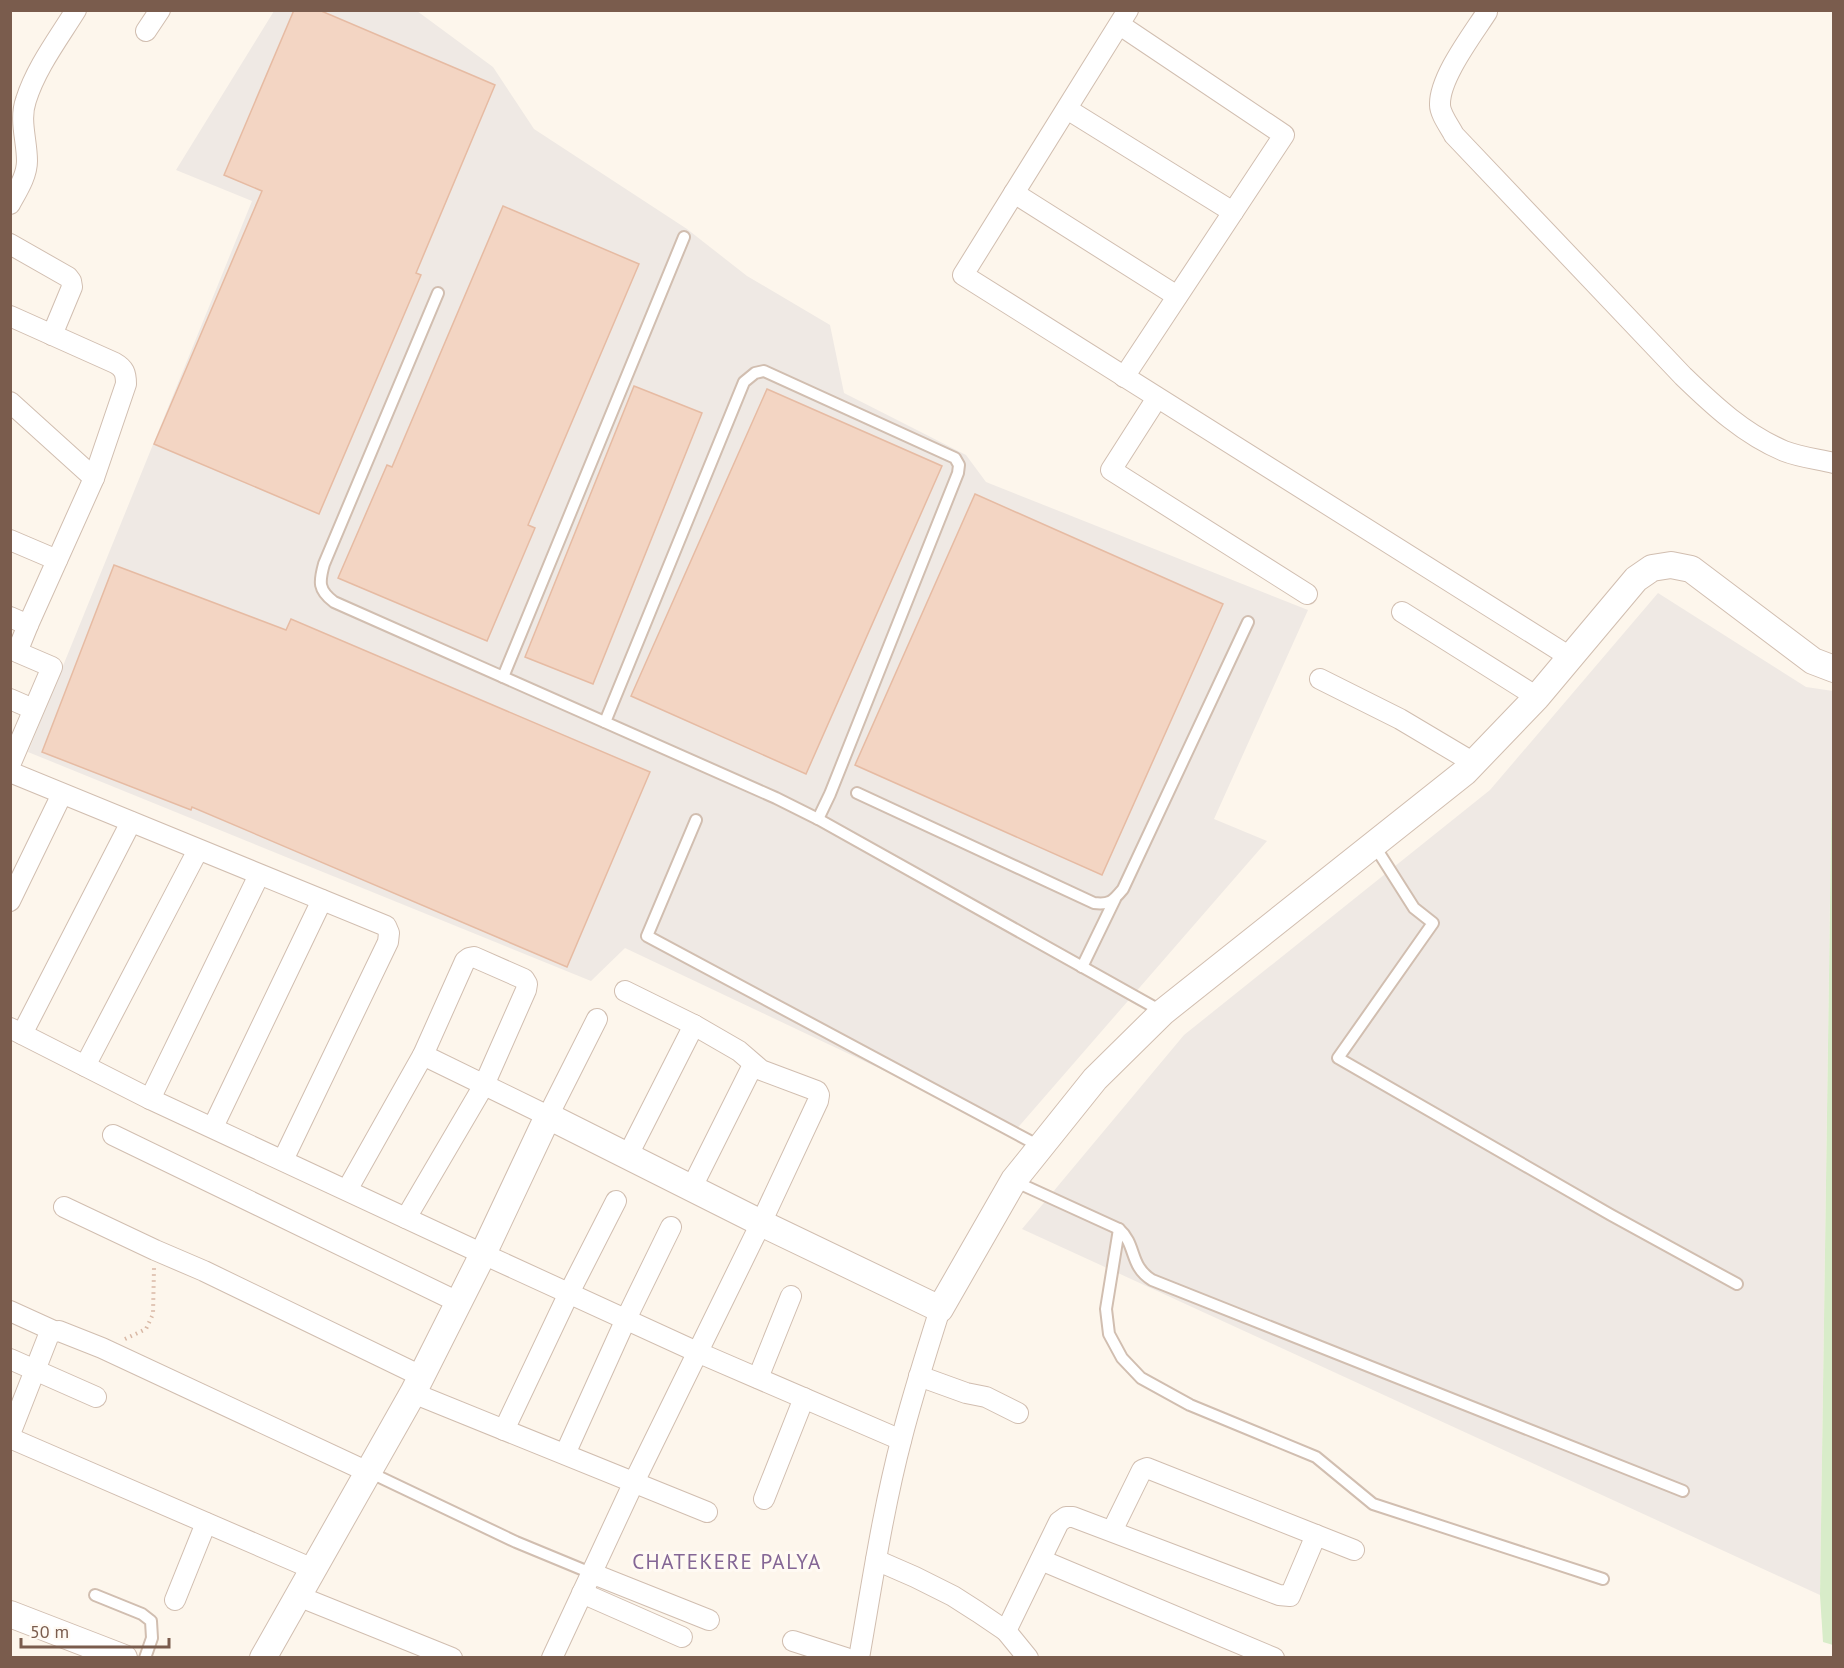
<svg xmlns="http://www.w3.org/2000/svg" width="1844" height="1668" viewBox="0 0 1844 1668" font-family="'PT Sans',sans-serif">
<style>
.industrial{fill:#efe9e4}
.green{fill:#d8ecc9}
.building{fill:#f3d5c3;stroke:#e6bba3;stroke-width:1.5}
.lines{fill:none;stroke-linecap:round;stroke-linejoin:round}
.service-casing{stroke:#d1beb0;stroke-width:14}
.minor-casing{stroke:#d1beb0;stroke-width:22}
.tertiary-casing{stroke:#d1beb0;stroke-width:28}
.path{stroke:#d9b8a5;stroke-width:4;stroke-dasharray:1.5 4.5;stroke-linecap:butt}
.service{stroke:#fff;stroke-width:10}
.minor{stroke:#fff;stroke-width:20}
.tertiary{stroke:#fff;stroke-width:26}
.labels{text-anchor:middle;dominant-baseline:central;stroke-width:6;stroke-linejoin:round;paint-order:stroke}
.quarter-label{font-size:21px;letter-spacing:1.5px;fill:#846695;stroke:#fffaf3}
</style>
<rect width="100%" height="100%" fill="#fdf6ec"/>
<g class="industrial">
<polygon points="274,11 417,11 493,67 534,129 687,229 747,276 830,325 844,393 966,455 986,482 1308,610 1214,819 1267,841 1014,1132 625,948 591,981 28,752 252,201 176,170"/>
<polygon points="1658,593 1806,687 1833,691 1820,1595 1022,1229 1184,1035 1490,790"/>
</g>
<polygon class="green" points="1833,701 1833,1645 1823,1642 1820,1595"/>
<g class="building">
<polygon points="294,10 319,10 495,85 416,273 421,275 319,514 154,444 262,191 224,175"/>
<polygon points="503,206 639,264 528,525 535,528 487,641 338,578 387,465 392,467"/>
<polygon points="634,386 702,413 593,684 525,657"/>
<polygon points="767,389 942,466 806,774 631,696"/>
<polygon points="975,494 1223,604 1102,875 855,765"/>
<polygon points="114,565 286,630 291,619 650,772 567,967 192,807 191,810 42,752"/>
</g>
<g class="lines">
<g class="service-casing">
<g id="service">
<path d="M438 293 324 564C319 582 318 590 334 602L776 798 818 819 1163 1012"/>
<polyline points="503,677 684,237"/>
<polyline points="605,722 744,382 755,373 764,371 955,458 959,465 958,473 830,794 818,819"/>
<path d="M857 793 1094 903C1110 905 1113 901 1123 889L1248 622"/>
<polyline points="696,820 647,936 1041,1147"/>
<polyline points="1374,845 1414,908 1433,923 1338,1058 1611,1215 1737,1284"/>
<polyline points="1082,967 1115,899"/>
<path d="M1014 1181 1119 1229C1137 1245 1129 1266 1152 1280L1683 1491"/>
<polyline points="1119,1229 1106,1309 1109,1334 1122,1358 1141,1378 1190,1405 1316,1457 1373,1504 1603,1579"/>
<polyline points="369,1472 516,1542 591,1573"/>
<polyline points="95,1595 142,1614 151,1621 152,1638 145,1658"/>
</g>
</g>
<g class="minor-casing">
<g id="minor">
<polyline points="1128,10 963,275 1570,657"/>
<path d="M1487 12C1473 34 1439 78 1440 105 1440 114 1450 127 1454 135L1683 376C1714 406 1744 434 1784 451 1799 457 1817 459 1834 463"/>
<polyline points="1120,25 1284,135 1124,377"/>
<polyline points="146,31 160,10"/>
<polyline points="1067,109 1233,212"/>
<polyline points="1014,193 1177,296"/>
<path d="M10 204C17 191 27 176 27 161 27 140 19 120 26 100 36 68 58 39 76 10"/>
<polyline points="10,244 68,277 71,281 72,287 52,335"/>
<path d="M10 316 115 363C124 368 126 373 126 384L94 478 28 625 10 617"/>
<polyline points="1157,398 1111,470 1307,594"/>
<polyline points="10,402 94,478"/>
<polyline points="10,540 57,560"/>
<polyline points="1402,612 1537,697"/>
<polyline points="1320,679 1400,719 1474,763"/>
<polyline points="10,699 33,709"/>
<polyline points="10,765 52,667 17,652 28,625"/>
<polyline points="10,772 386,926 389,933 388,942 283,1160"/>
<polyline points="10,901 62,794"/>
<polyline points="10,1028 150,1099 483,1254 697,1352 901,1440"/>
<polyline points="22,1034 131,822"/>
<polyline points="423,1055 548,1116 597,1019"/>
<polyline points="85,1066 198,850"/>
<polyline points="150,1099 259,875"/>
<polyline points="213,1127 322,900"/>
<polyline points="113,1135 458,1302"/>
<polyline points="628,1155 694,1025"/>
<polyline points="692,1187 753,1065"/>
<polyline points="347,1190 423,1055 465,961 469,958 474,957 524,979 527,984 526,990 484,1085 406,1218"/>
<polyline points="64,1207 155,1250 204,1271 421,1376"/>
<polyline points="10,1311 54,1331"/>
<polyline points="10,1359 96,1397"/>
<polyline points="919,1376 966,1393 986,1397 1018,1413"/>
<polyline points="758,1378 791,1296"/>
<polyline points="413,1393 707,1512"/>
<polyline points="504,1430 569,1293 616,1201"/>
<polyline points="10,1434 48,1337 50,1333 59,1331 102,1348 368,1472"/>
<polyline points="10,1438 313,1569"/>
<polyline points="565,1454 626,1319 671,1227"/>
<polyline points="764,1499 804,1398"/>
<polyline points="1112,1531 1142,1470 1147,1468 1316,1535"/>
<polyline points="876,1560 915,1577 953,1596 978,1612 1006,1631 1028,1658"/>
<polyline points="1041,1560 1274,1658"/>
<polyline points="591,1573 709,1620"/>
<polyline points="582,1593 682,1637"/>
<polyline points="298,1596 452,1658"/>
<polyline points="175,1600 206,1523"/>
<polyline points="1006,1631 1059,1522 1066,1517 1073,1517 1279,1595 1290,1596 1316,1535 1354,1550"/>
<polyline points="793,1641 846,1658"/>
<polyline points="552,1658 634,1482 761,1223 818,1101 819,1095 817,1091 761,1070 739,1051 694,1025 625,991"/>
<path d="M859 1658C872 1584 883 1509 902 1437 913 1394 927 1351 940 1309"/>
</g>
</g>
<g class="tertiary-casing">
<g id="tertiary">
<polyline points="10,1614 124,1658"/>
<polyline points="263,1658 413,1393 483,1254 548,1116 761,1223 940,1309 1014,1180 1095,1079 1163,1012 1465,772 1537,697 1636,579 1652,568 1671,565 1691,569 1813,661 1834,669"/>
</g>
</g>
<polyline class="path" points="125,1339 146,1329 153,1314 154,1268"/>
<use href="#service" class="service"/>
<use href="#minor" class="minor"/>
<use href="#tertiary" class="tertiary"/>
</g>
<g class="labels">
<g class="quarter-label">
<text x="727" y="1561">CHATEKERE PALYA</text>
</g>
</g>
<rect width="1844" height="1668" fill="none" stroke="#7a5c4d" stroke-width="24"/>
<path d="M21 1638v9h148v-9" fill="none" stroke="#7a5c4d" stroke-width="3"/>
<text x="30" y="1638" font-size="18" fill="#7a5c4d" stroke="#fffaf3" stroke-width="4.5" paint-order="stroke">50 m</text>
</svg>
